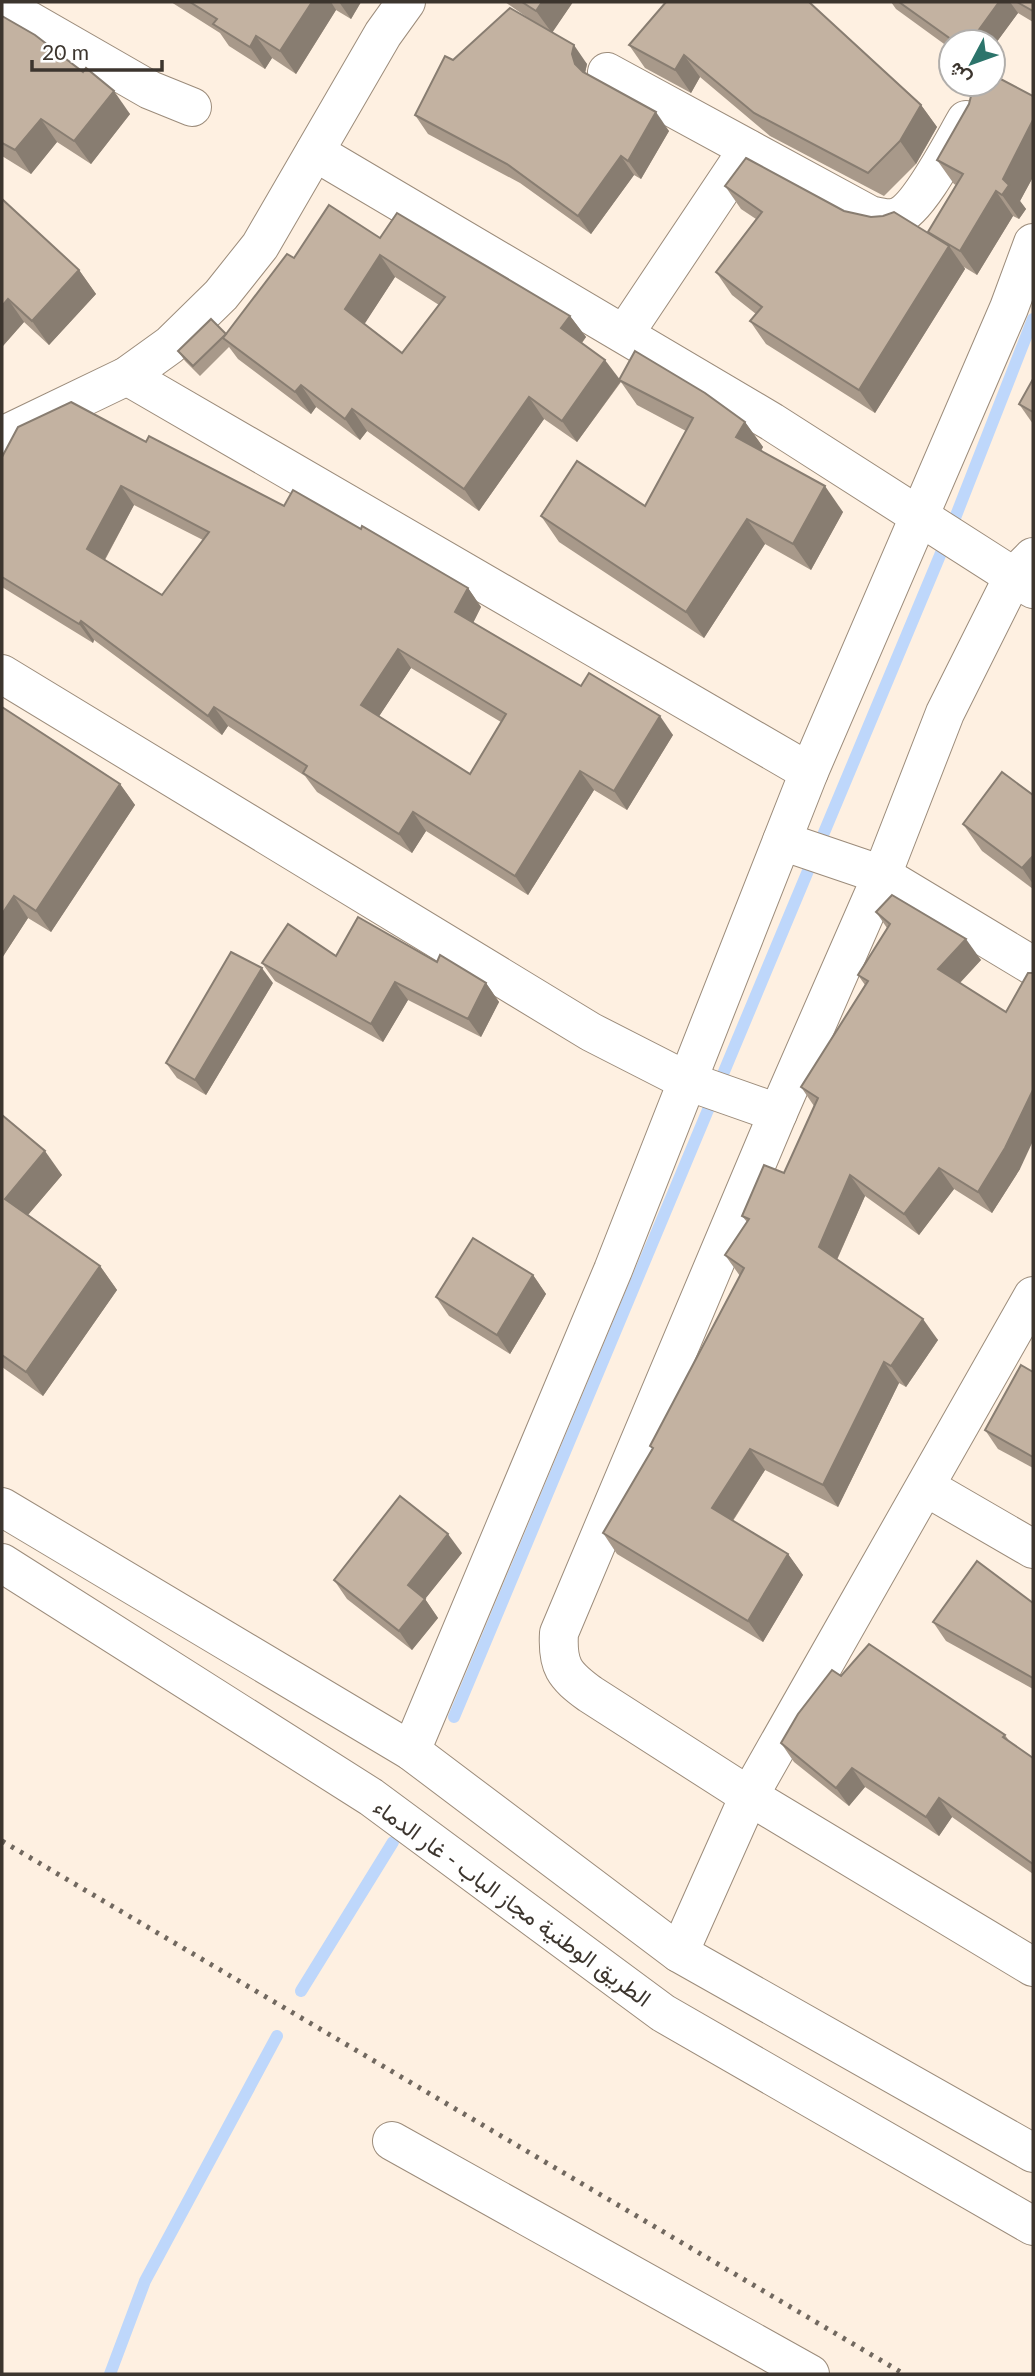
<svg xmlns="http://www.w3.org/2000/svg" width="1035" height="2376" viewBox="0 0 1035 2376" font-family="Lato,Vazirmatn,sans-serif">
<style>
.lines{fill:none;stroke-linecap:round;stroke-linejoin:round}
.stream{stroke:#bed7fb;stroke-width:12}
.minor-casing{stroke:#9c8c7b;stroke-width:40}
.major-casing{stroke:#9c8c7b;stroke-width:40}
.minor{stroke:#fff;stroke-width:38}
.major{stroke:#fff;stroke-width:38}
.rail{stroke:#71685f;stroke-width:5;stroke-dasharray:3.5 7;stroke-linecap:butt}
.wall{fill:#a8998a;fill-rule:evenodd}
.shaded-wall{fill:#887d71}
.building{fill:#c3b2a1;stroke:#887d71;stroke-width:2;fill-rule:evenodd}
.labels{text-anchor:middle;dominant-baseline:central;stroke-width:5;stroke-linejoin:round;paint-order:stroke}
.street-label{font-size:23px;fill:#3c352e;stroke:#fff}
</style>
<rect width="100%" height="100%" fill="#fef0e1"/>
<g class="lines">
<g class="stream">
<polyline points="454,1717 946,541 1033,319"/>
<polyline points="301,1991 393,1842"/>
<polyline points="110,2374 145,2281 277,2036"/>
</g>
<g class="minor-casing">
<g id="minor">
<polyline points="2,5 150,90 192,107"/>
<path d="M607 72 870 215C879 217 888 220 897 217 919 209 953 142 966 120"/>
<polyline points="315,152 772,422 1033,589"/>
<polyline points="625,333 748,149"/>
<polyline points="127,376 809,772"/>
<polyline points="2,436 127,376 170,345 221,295 260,246 383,34 406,2"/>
<path d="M1033 557 1013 577 945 713 882 875 778 1113 559 1633C557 1666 564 1675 590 1694L749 1796 1033 1967"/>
<polyline points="2,674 591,1032 687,1081 778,1113"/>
<polyline points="782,841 882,875 1033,966"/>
<polyline points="926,1487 1033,1549"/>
<polyline points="411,1751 613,1270 809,772 1009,308 1033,243"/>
<polyline points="679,1953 749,1796 1033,1296"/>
<polyline points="392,2141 810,2374"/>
</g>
</g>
<g class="major-casing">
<g id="major">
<polyline points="2,1507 411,1751 679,1953 1033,2153"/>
<polyline points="2,1563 371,1797 663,2013 1033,2226"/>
</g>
</g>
<use href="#minor" class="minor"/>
<use href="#major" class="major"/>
<polyline class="rail" points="2,1841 904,2374"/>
</g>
<g class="wall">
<polygon points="171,2 361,2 351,19 336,10 296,74 272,58 265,69 229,46 220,33"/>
<polygon points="505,2 573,2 552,32 587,64 585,73 669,131 641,179 634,175 591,234 520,183 428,134 415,115 538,25"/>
<polygon points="666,2 921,105 937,127 916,164 884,196 770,136 700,77 691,93 645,68 629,45"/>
<polygon points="891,2 1033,2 1033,22 1018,13 993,47 993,42 951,42 951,49 896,9"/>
<polygon points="2,16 130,114 91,164 57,142 31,174 2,156"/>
<polygon points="1033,96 1033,177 1020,201 1026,209 1019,219 1013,216 977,275 964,267 965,269 875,413 766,344 750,321 756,314 732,295 716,272 756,219 741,209 725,186 844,211 930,234 928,232 956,185 954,184 937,160"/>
<polygon points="2,199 79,270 96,294 49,345 24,322 2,347"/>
<path d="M380 238 570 316 586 337 582 343 620 380 745 422 763 447 761 451 843 512 811 570 765 544 704 638 559 542 541 516 645 506 686 431 637 405 621 382 577 442 544 419 479 511 367 431 360 440 316 407 311 414 238 359 229 347 200 376 185 361 178 351 226 334 294 258ZM395 277 439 305 402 353 364 324Z"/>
<polygon points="1033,379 1033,424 1019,404"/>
<path d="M146 442 284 506 361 529 468 588 481 607 473 623 581 686 673 735 627 810 594 790 528 895 426 831 412 853 317 792 305 776 228 726 222 735 94 640 93 643 2 587V457ZM134 505 203 540 162 595 105 560ZM411 668 501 722 470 774 379 716Z"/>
<polygon points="2,707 120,784 135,805 51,932 28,918 2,958"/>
<polygon points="1033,795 1033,889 982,851 963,824"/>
<polygon points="876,912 981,960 960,983 1020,1169 992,1213 954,1189 919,1235 865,1196 837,1260 938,1340 906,1387 899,1383 838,1507 765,1470 733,1521 788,1554 803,1575 763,1642 617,1554 603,1533 653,1449 650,1446 740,1276 725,1255 747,1222 742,1216 784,1173 814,1106 801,1087 865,985 858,975 887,928"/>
<polygon points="336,956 437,962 486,983 499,1002 481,1037 408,1000 383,1042 275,981 262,963"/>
<polygon points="273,983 206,1095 177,1078 166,1063"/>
<polygon points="2,1115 62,1175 28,1215 100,1266 117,1290 43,1396 2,1367"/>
<polygon points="533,1275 546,1294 510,1354 449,1316 436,1297"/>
<polygon points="1033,1372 1033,1468 998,1449 985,1430"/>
<polygon points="462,1553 425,1599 438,1618 412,1650 347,1599 334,1580"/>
<polygon points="1033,1603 1033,1689 946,1641 933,1622"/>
<polygon points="841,1676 1005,1735 1010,1742 1033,1758 1033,1874 952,1817 939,1836 865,1787 849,1806 794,1762 781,1743"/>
</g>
<g class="shaded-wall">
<polygon points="312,2 331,2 336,10 296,74 280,51"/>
<polygon points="339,2 361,2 351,19"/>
<polygon points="542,2 573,2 552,33 536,11"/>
<polygon points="999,2 1010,2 1018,13 993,47 993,42 970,42"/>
<polygon points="256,36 272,58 265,69 250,47"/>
<polygon points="574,45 587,64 585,73 588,83 575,64 572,54"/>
<polygon points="684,55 700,77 691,93 675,70"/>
<polygon points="114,91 130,114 91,164 74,141"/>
<polygon points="921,105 937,127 916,164 900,141"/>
<polygon points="656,112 669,131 641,179 628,161"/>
<polygon points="41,119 57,142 31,174 15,150"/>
<polygon points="1033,120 1033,177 1020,201 1026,209 1019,219 1002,195 1003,179"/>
<polygon points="621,156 634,175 591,234 578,216"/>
<polygon points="996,191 1013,216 977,275 960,251"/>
<polygon points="949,246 965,269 875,413 859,390"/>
<polygon points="380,255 395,277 360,331 345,309"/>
<polygon points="79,270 96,294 49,345 32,321"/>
<polygon points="8,299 24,322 2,347 2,306"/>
<polygon points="570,316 586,337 576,350 561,328"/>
<polygon points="605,360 621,381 577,442 562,421"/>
<polygon points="301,385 316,407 311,414 295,392"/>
<polygon points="529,397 544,419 479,511 464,489"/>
<polygon points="352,409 367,431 360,440 345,419"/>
<polygon points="745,422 763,447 754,462 736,437"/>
<polygon points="121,486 134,505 100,568 87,549"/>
<polygon points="825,486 843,512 811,570 793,544"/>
<polygon points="747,519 765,544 704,638 686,612"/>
<polygon points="468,588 481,607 469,631 455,612"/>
<polygon points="81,621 94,640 93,643 79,624"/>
<polygon points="398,649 411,668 374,724 361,705"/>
<polygon points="214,707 228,726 222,735 208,716"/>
<polygon points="660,716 673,735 627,810 614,791"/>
<polygon points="580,771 594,790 528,895 515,876"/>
<polygon points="120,784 135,805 51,932 36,911"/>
<polygon points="413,812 426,831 412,853 399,834"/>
<polygon points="1033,856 1033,884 1022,868"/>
<polygon points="14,896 28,918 2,958 2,914"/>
<polygon points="966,939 981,960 953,990 938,969"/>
<polygon points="262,968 273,983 206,1095 195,1080"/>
<polygon points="395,982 408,1000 383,1042 371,1024"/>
<polygon points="486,983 499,1002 481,1037 468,1019"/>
<polygon points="1033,1090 1033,1141 1020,1169 992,1213 978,1192"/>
<polygon points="45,1151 62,1175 21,1223 5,1199"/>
<polygon points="939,1168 954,1189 919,1235 904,1214"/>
<polygon points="850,1175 865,1196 833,1268 819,1247"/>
<polygon points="100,1266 117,1290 43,1396 26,1372"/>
<polygon points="533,1275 546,1294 510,1354 497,1335"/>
<polygon points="923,1319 938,1340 906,1387 891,1366"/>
<polygon points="884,1362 899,1383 838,1507 823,1485"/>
<polygon points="750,1449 765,1470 727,1529 712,1508"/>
<polygon points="448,1534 462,1553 421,1604 408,1585"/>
<polygon points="788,1554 803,1575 763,1642 748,1621"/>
<polygon points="425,1599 438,1618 412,1650 399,1631"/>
<polygon points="852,1768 865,1787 849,1806 836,1788"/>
<polygon points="939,1798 952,1817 939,1836 926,1817"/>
</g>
<g class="building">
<polygon points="190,2 312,2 280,51 256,36 250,47 213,24 217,19"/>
<polygon points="522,2 542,2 536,11"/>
<polygon points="666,2 809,2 921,105 900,141 868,173 754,113 684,55 675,70 629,45"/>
<polygon points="899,2 999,2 970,42 955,42"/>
<polygon points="1017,2 1033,2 1033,11"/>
<polygon points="510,8 574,45 572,54 575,64 583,72 656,112 628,161 621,156 578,216 507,164 415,115 445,56 453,60"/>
<polygon points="2,16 35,35 83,72 86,68 114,91 74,141 41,119 15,150 2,143"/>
<polygon points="993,75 1033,96 1033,120 1003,179 1009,185 1002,195 996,191 960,251 928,232 963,174 937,160 969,104 972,92 976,84 993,84"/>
<polygon points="746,158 844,211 871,217 883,216 894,212 949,246 859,390 750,321 762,307 716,272 762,212 725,186"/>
<polygon points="2,199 79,270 32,321 8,299 2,306"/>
<path d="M329 205 380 238 397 213 570 316 561 328 605 360 562 421 529 397 464 489 352 409 345 419 301 385 295 392 223 338 287 254 294 258ZM380 255 445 297 402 353 345 309Z"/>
<polygon points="211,319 226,334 193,366 178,351"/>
<polygon points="635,351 705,393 745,422 736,437 825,486 793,544 747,519 686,612 541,516 577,461 645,506 693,418 619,380"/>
<polygon points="1033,379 1033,412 1019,404"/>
<path d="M71 402 146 442 149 436 284 506 293 490 361 529 362 526 468 588 455 612 581 686 589 673 660 716 614 791 580 771 515 876 413 812 399 834 303 773 307 766 214 707 208 716 81 621 79 624 2 577V457L18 427ZM121 486 209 532 162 595 87 549ZM398 649 506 714 470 774 361 705Z"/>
<polygon points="2,707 120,784 36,911 14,896 2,914"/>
<polygon points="1002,772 1033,795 1033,856 1022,868 963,824"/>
<polygon points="892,895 966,939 938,969 1006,1012 1028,973 1033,973 1033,1090 1005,1148 978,1192 939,1168 904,1214 850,1175 819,1247 923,1319 891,1366 884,1362 823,1485 750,1449 712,1508 788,1554 748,1621 603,1533 653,1448 650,1446 744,1268 725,1255 749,1219 742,1216 764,1165 784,1173 818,1098 801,1087 868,981 858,975 890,924 876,912"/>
<polygon points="358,917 437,962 440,955 486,983 468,1019 395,982 371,1024 262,963 288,924 336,956"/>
<polygon points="231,952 262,968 195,1080 166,1063"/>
<polygon points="2,1115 45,1151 5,1199 100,1266 26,1372 2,1355"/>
<polygon points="473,1238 533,1275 497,1335 436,1297"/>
<polygon points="1021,1365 1033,1372 1033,1457 985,1430"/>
<polygon points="400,1496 448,1534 408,1585 425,1599 399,1631 334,1580"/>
<polygon points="977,1561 1033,1603 1033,1678 933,1622"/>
<polygon points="869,1644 1005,1735 1003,1737 1033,1758 1033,1864 939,1798 926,1817 852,1768 836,1788 781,1743 798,1714 832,1670 841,1676"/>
</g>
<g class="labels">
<g class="street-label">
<text transform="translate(513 1902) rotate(36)">الطريق الوطنية مجاز الباب - غار الدماء</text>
</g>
</g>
<rect width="1035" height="2376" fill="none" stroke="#3c352e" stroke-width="7"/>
<g transform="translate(972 63) rotate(229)"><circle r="33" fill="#ffffff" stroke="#b1aeab" stroke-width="2"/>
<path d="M0-5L12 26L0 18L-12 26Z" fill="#2c746b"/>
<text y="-10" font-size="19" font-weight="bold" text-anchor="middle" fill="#3c352e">ش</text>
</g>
<path d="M32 60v10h130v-10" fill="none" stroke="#3c352e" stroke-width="3.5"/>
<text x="42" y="60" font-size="21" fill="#3c352e" stroke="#ffffff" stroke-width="5" paint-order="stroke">20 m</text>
</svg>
